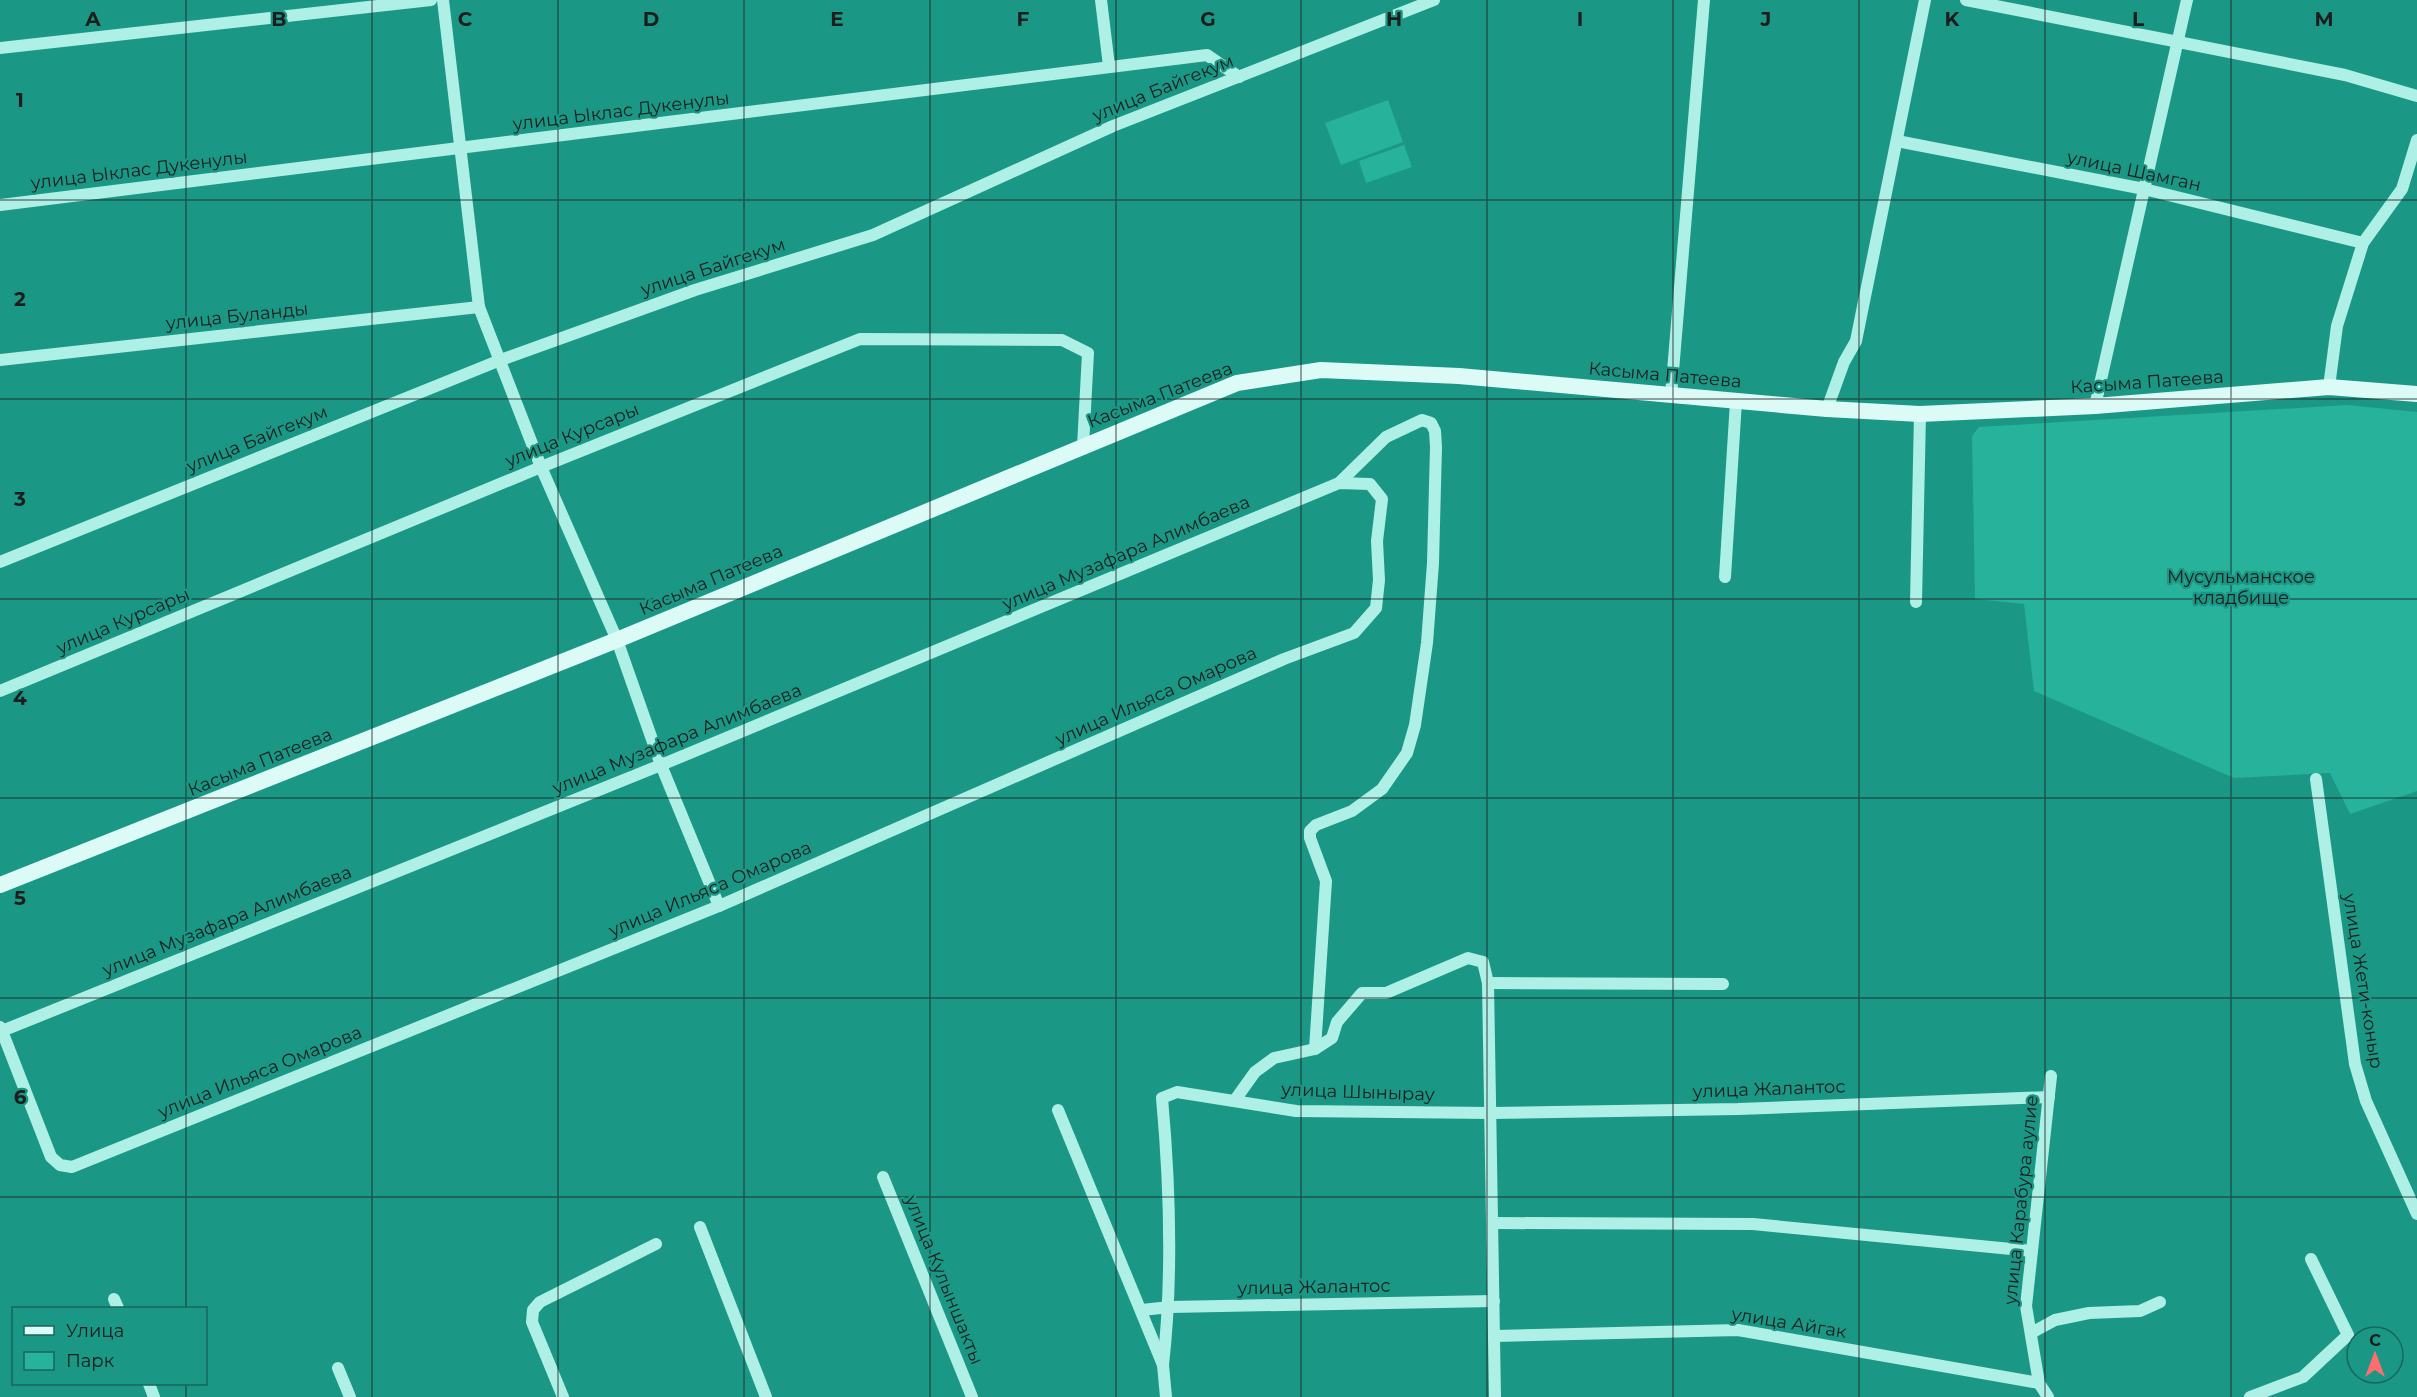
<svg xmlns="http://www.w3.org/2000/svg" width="2417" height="1397" viewBox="0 0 2417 1397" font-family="Montserrat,sans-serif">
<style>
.green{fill:#27b29c}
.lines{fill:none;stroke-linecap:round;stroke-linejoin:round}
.minor{stroke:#aef0e6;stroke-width:12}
.secondary{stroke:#dcfbf7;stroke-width:16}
.grid{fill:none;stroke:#1d1d1d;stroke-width:1.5;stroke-opacity:0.55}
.labels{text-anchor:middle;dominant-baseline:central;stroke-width:4.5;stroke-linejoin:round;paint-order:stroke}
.street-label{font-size:18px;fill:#1d1d1d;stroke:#1a9785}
.park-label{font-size:18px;fill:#1b1d1c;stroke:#1a9785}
.grid-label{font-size:20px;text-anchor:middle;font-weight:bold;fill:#1d1d1d;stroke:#1a9785;stroke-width:4.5;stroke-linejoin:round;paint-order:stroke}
</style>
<rect width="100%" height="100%" fill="#1a9785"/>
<g class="green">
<polygon points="1388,100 1403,142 1341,165 1325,123"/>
<polygon points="1404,145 1412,167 1366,183 1359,161"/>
<polygon points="2347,405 2417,412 2417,791 2350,814 2330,773 2234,778 2034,691 2024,604 1975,599 1972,436 1979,427"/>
</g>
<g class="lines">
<g class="minor">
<polyline points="443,0 479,307 541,467 617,640 661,765 719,906"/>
<polyline points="1101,0 1109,66"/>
<polyline points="1966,0 2345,75 2417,96"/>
<polyline points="0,48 431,0"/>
<polyline points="1897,141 2144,189 2363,243"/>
<polyline points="0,205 1207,55 1239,77"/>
<polyline points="0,360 479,307"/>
<polyline points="2329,387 2337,326 2363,243 2402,189 2417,140"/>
<polyline points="1671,395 1704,0"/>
<polyline points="2095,406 2187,0"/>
<polyline points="1827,409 1844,362 1856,341 1925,0"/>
<polyline points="0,562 498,361 695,290 873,235 1113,126 1434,0"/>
<polyline points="1725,577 1736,401"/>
<polyline points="1916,602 1920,414"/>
<polyline points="0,691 541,467 860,339 1062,340 1088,353 1083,446"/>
<polyline points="2316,779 2355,1064 2366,1101 2417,1214"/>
<polyline points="1488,983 1723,984"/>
<polyline points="0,1027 2,1031 661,765 1339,483 1370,484 1382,499 1377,541 1379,580 1376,608 1354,633 1284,659 719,906 72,1167 60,1165 51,1157 2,1031"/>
<polyline points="1315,1049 1326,881 1310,838 1310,831 1316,825 1352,811 1382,789 1407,753 1415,725 1427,643 1433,563 1436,447 1435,431 1431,423 1422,420 1386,437 1339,483"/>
<polyline points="1235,1100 1255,1072 1274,1058 1315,1049 1332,1038 1337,1022 1362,993 1386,993 1468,958 1483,962 1488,983 1495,1397"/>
<polyline points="1058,1110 1163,1365 1166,1397"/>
<polyline points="883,1177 972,1397"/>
<polyline points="1493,1223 1753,1224 2032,1251"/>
<polyline points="700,1227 766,1397"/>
<polyline points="114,1299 118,1308"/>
<polyline points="1142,1310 1170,1307 1494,1301"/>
<polyline points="2031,1333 2055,1320 2089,1313 2140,1311 2160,1302"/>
<polyline points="1495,1336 1738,1330 2039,1383"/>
<path d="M1163 1365C1173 1277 1170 1186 1162 1098L1177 1092 1296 1111 1491 1113 1738 1109 2049 1097"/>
<polyline points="338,1368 350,1397"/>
<polyline points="149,1384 154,1397"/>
<polyline points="563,1397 532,1322 533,1310 540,1302 656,1244"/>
<polyline points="2048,1397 2039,1383 2026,1306 2051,1076"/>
<polyline points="2250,1397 2303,1377 2348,1335 2311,1259"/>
</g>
<polyline class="secondary" points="0,885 617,640 1237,383 1321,370 1459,376 1827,409 1920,414 2095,406 2329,387 2417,394"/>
</g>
<path class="grid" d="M186 0V1308M372 0V1397M558 0V1397M744 0V1397M930 0V1397M1116 0V1397M1301 0V1397M1487 0V1397M1673 0V1397M1859 0V1397M2045 0V1397M2231 0V1397M0 200H2417M0 399H2417M0 599H2417M0 798H2417M0 998H2417M0 1197H2417M186 1384V1397"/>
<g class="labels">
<g class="street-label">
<text transform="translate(1163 88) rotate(-22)">улица Байгекум</text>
<text transform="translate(621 111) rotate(-7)">улица Ыклас Дукенулы</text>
<text transform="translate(139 170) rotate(-7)">улица Ыклас Дукенулы</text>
<text transform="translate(2134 171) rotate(12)">улица Шамган</text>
<text transform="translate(713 267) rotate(-18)">улица Байгекум</text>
<text transform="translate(237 316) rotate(-6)">улица Буланды</text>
<text transform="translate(1665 375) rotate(5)">Касыма Патеева</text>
<text transform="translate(2147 382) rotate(-4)">Касыма Патеева</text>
<text transform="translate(1160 395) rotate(-21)">Касыма Патеева</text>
<text transform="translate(572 435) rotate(-22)">улица Курсары</text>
<text transform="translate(257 439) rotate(-22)">улица Байгекум</text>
<text transform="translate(1126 553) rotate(-23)">улица Музафара Алимбаева</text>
<text transform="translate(711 580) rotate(-23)">Касыма Патеева</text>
<text transform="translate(123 621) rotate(-23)">улица Курсары</text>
<text transform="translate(1156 696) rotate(-24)">улица Ильяса Омарова</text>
<text transform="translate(677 739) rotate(-22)">улица Музафара Алимбаева</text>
<text transform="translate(260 762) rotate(-22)">Касыма Патеева</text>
<text transform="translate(710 889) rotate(-23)">улица Ильяса Омарова</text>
<text transform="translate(227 921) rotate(-22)">улица Музафара Алимбаева</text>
<text transform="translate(2363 981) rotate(81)">улица Жети-коныр</text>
<text transform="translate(260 1072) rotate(-22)">улица Ильяса Омарова</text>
<text transform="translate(1769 1089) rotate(-2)">улица Жалантос</text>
<text transform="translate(1358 1092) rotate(2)">улица Шынырау</text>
<text transform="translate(2021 1200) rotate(-84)">улица Карабура аулие</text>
<text transform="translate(944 1280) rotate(68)">улица Кулыншакты</text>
<text transform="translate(1314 1287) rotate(-1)">улица Жалантос</text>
<text transform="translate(1789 1323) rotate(9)">улица Айгак</text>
</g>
<g class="park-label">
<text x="2241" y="577">Мусульманское<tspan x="2241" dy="21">кладбище</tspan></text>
</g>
</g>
<g class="grid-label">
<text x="93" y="26">A</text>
<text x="279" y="26">B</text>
<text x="465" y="26">C</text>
<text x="651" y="26">D</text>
<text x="837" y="26">E</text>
<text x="1023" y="26">F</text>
<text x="1208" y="26">G</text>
<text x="1394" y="26">H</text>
<text x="1580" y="26">I</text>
<text x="1766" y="26">J</text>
<text x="1952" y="26">K</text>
<text x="2138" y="26">L</text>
<text x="2324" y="26">M</text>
<text x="20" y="107">1</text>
<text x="20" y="306">2</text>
<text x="20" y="506">3</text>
<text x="20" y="705">4</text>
<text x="20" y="905">5</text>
<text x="20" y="1104">6</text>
</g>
<rect x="12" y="1307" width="195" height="78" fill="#1a9785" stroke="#1b665b" stroke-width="1.5"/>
<rect x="24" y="1326" width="30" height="9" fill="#dcfbf7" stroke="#1b665b" stroke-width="1.5"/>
<text x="66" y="1337" font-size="18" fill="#1d1d1d">Улица</text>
<rect x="24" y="1352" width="30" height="18" fill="#27b29c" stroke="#1b665b" stroke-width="1.5"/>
<text x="66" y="1367" font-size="18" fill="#1d1d1d">Парк</text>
<g transform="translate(2375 1355)"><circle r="28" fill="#1a9785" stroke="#1b665b" stroke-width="1.5"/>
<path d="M0-4.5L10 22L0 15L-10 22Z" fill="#ff6e6e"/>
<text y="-9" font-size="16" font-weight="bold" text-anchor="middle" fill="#1d1d1d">С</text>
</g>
</svg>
